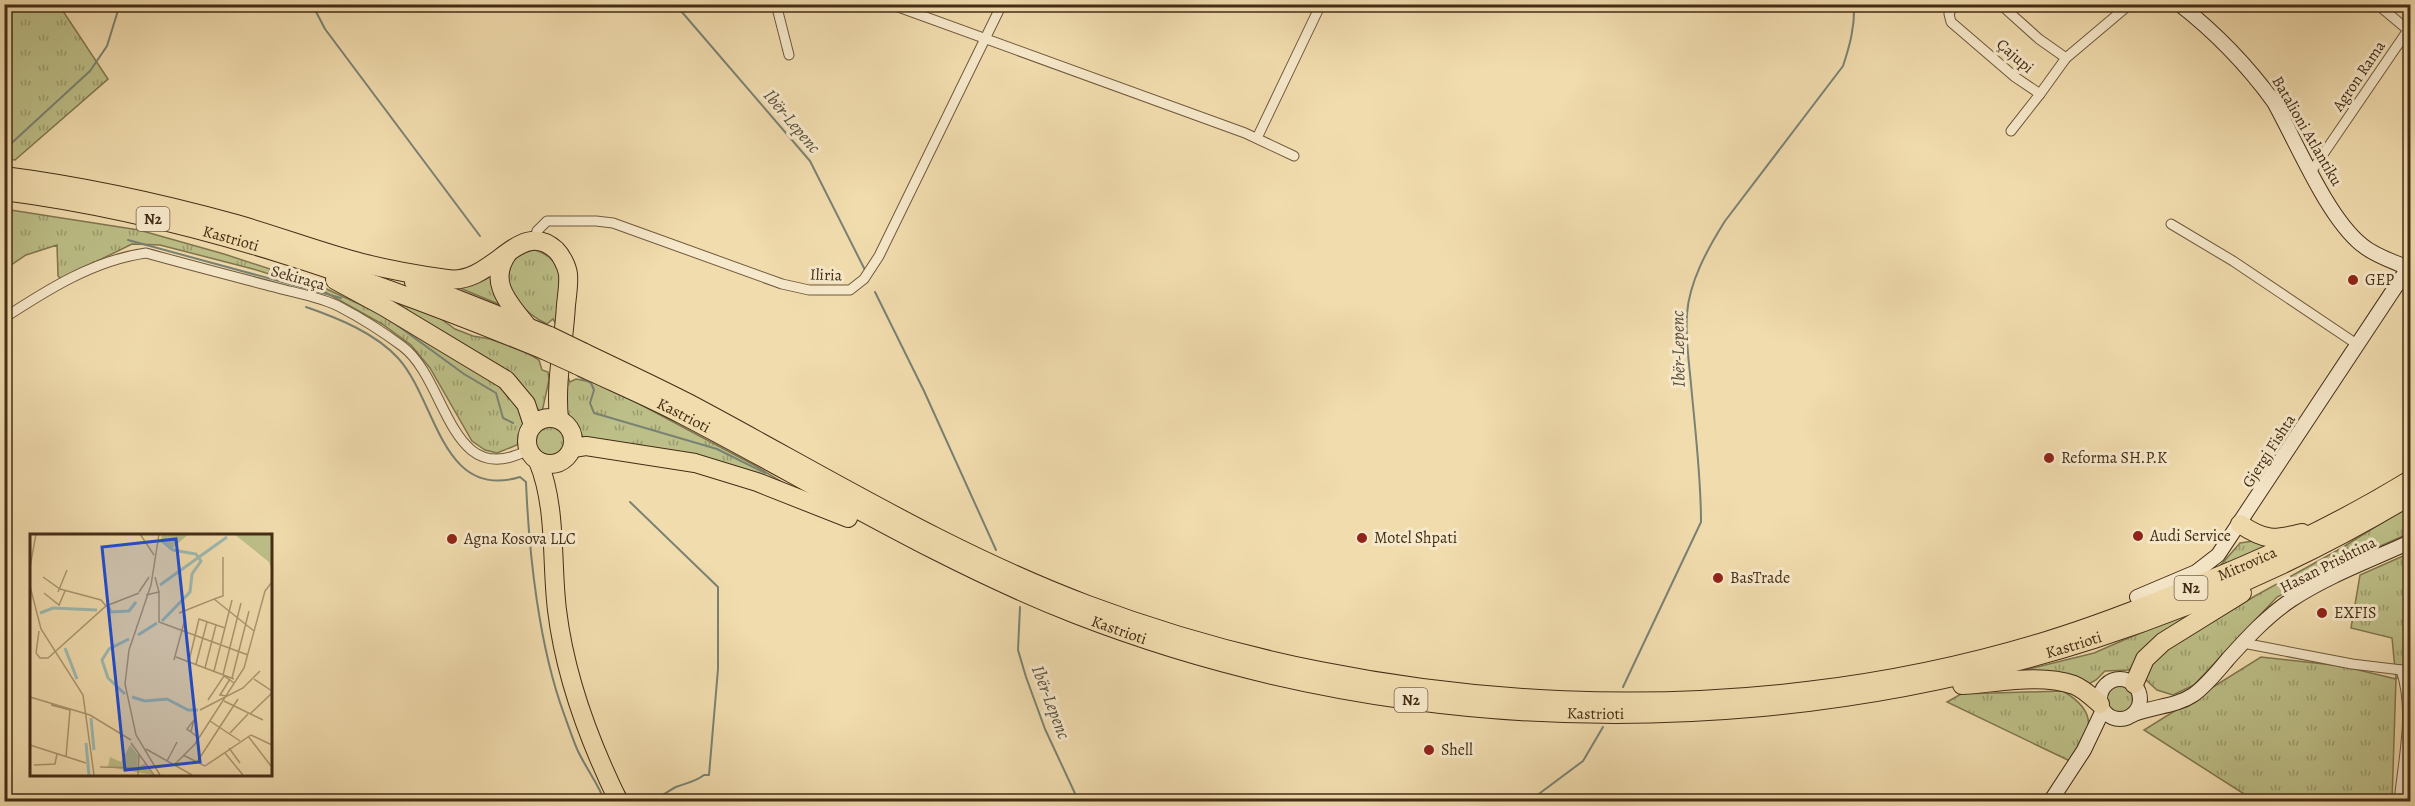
<svg xmlns="http://www.w3.org/2000/svg" width="2415" height="806" viewBox="0 0 2415 806" font-family="Alegreya,serif">
<style>
.grass{fill:url(#grass-tufts);stroke:#80764f;stroke-width:1.5}
.lines{fill:none;stroke-linecap:round;stroke-linejoin:round}
.stream{stroke:#798274;stroke-width:2}
.street-casing{stroke:#6f593c;stroke-width:11}
.secondary-casing{stroke:#442d16;stroke-width:16}
.highway-casing{stroke:#442d16;stroke-width:20}
.street{stroke:#f6e8ca;stroke-width:9}
.secondary{stroke:#f6e8ca;stroke-width:14}
.highway{stroke:#f1dcae;stroke-width:18}
.highway-bridge-casing{stroke:#442d16;stroke-width:20;stroke-linecap:butt}
.highway-bridge{stroke:#f1dcae;stroke-width:18}
.poi-dot{fill:#8f2418;stroke:#f6e8ca;stroke-width:2}
.labels{text-anchor:middle;dominant-baseline:central;stroke-width:6;stroke-linejoin:round;paint-order:stroke}
.shield{fill:#f6e8ca;stroke:#79654c;stroke-width:1.5}
.shield-label{font-size:15px;font-weight:bold;fill:#442d16}
.street-label{font-size:16px;fill:#442d16;stroke:#f6e8ca}
.poi-label{font-size:16px;fill:#442d16;stroke:#f6e8ca;text-anchor:start}
.water-label{font-size:18px;font-style:italic;fill:#5a503d;stroke:#f6e8ca}
.inset-river{fill:none;stroke:#9dbab3;stroke-width:3}
.inset-road{fill:none;stroke:#ac9671;stroke-width:1.5}
.view{fill:#1d4ed8;fill-opacity:0.15;stroke:#1d4ed8;stroke-width:3}
.inset-edge{fill:none;stroke:#442d16;stroke-width:3}
</style>
<defs>
<pattern id="grass-tufts" width="24" height="20" patternUnits="userSpaceOnUse" patternTransform="scale(1.5)"><rect width="24" height="20" fill="#bdbf88"/><path d="M3 7l-1-3M5 7V3M7 7l1-3M15 17l-1-3M17 17v-4M19 17l1-3" fill="none" stroke="#9b9c6e"/></pattern>
</defs>
<rect width="100%" height="100%" fill="#f1dcae"/>
<filter id="stains"><feTurbulence type="fractalNoise" baseFrequency=".00333" numOctaves="4"/><feColorMatrix values="0 0 0 0 .2 0 0 0 0 .09 0 0 0 0 .02 0 0 0 .5 -.17"/></filter>
<radialGradient id="worn" r=".72"><stop offset=".6" stop-color="#630" stop-opacity="0"/><stop offset="1" stop-color="#630" stop-opacity=".3"/></radialGradient>
<g class="grass">
<polygon points="4,5 59,5 108,79 15,160 5,159"/>
<polygon points="4,209 139,230 224,254 316,284 389,318 498,385 513,398 521,414 524,426 517,445 497,453 485,450 472,441 430,368 411,345 382,324 323,291 253,269 160,245 132,244 61,279 58,276 57,245 26,255 5,269"/>
<path d="M535 250C571 261 559 294 556 324L553 319 547 324C526 315 496 286 512 263 518 254 524 251 535 250Z"/>
<polygon points="493,272 503,306 455,286"/>
<polygon points="383,298 437,316 455,329 473,336 490,339 526,352 539,360 542,370 548,372 549,380 542,412"/>
<polygon points="567,375 570,382 576,379 596,383 634,401 754,465 808,498 580,436 574,424 564,414"/>
<circle cx="550" cy="440" r="15"/>
<polygon points="2410,505 2410,533 2367,552 2277,597 2194,685 2173,695 2157,690 2145,679 2151,662 2174,645 2255,596 2340,549"/>
<polygon points="2253,541 2274,547 2213,574 2240,543"/>
<polygon points="2410,553 2410,669 2396,679 2392,801 2255,801 2144,730 2261,657 2342,666 2396,679 2392,638 2351,628 2360,575"/>
<polygon points="2225,596 2158,640 2129,670 2105,671 2096,680 2085,686 1988,679 2094,653"/>
<circle cx="2119" cy="699" r="16"/>
<path d="M2063 691C2100 713 2091 731 2072 762L1947 702 1961 694Z"/>
</g>
<g class="lines">
<g class="stream">
<polyline points="312,4 325,29 480,236"/>
<polyline points="675,4 810,161 865,270"/>
<polyline points="4,150 90,71 107,46 120,4"/>
<polyline points="128,240 341,298"/>
<polyline points="875,292 924,391 996,550"/>
<path d="M306 307C338 318 375 333 398 358 437 401 441 501 520 477L526 482C529 555 539 646 564 714 568 725 572 737 577 749 585 767 598 783 605 802"/>
<polyline points="390,320 464,374 496,393 503,418 513,423"/>
<polyline points="578,376 591,383 594,390 590,403 594,413 717,449 765,473"/>
<path d="M630 502 718 587V669L709 775H704C695 782 686 783 676 787 666 792 659 799 648 802"/>
<polyline points="1020,607 1018,650 1026,677 1045,729 1079,802"/>
<path d="M1623 687 1701 522C1701 476 1695 429 1691 384 1689 361 1685 337 1687 314 1689 282 1708 248 1725 221L1843 66C1850 45 1855 26 1854 4"/>
<polyline points="623,790 629,799 634,802"/>
<polyline points="1528,802 1583,761 1603,727"/>
</g>
<g class="street-casing">
<g id="street">
<polyline points="776,4 789,55"/>
<polyline points="890,4 1245,133 1294,156"/>
<polyline points="1954,4 1949,14 1951,22 2015,77 2040,94 2066,58 2130,4"/>
<polyline points="2000,4 2039,39 2066,58"/>
<polyline points="2377,4 2408,30"/>
<polyline points="2011,131 2040,94"/>
<polyline points="1257,138 1321,4"/>
<polyline points="2311,172 2410,27"/>
<polyline points="2171,224 2233,261 2358,345"/>
<polyline points="534,241 537,231 547,221 596,221 613,223 782,284 809,290 850,290 864,279 879,256 1002,4"/>
<path d="M4 318C47 290 94 260 146 253 189 265 232 276 274 287 295 293 321 297 340 307 361 318 383 332 402 346 448 380 449 492 528 450"/>
<polyline points="2243,643 2352,664 2410,671"/>
<path d="M2399 802C2403 760 2415 711 2401 670"/>
</g>
</g>
<g class="secondary-casing">
<g id="secondary">
<path d="M2179 4C2215 32 2247 65 2274 102 2297 143 2327 217 2362 245 2375 256 2393 261 2408 268"/>
<polyline points="2137,597 2196,572 2218,555 2410,265"/>
<circle cx="2120" cy="699" r="20"/>
<path d="M2132 715C2153 706 2175 707 2193 695 2206 686 2217 672 2228 659 2247 638 2267 616 2291 600 2327 576 2371 560 2410 542"/>
<polyline points="2050,802 2084,750 2103,710"/>
</g>
</g>
<g class="highway-casing">
<g id="highway">
<path d="M4 176C82 186 160 203 236 224 278 236 320 252 362 263 390 270 418 275 447 279 493 286 519 216 556 250 561 255 567 266 568 274 569 284 567 295 566 305 564 343 555 381 559 419"/>
<path id="s1" d="M4 191C191 215 371 279 544 350"/>
<path d="M508 253C487 282 509 303 527 326"/>
<polyline points="335,280 383,306 506,380 526,404 533,425"/>
<polyline points="414,282 550,336"/>
<path id="s2" d="M583 352C618 369 653 385 688 403 820 473 947 552 1088 605 1386 717 1740 735 2046 641 2095 626 2144 607 2192 587 2268 557 2340 523 2410 480"/>
<path id="s3" d="M577 365C613 382 649 397 683 415 814 483 938 560 1075 614 1509 783 2013 734 2410 496"/>
<circle cx="550" cy="441" r="23"/>
<polyline points="573,448 586,446 695,463 757,482 848,518"/>
<path d="M538 461C557 507 551 561 557 610 565 677 589 741 619 802"/>
<path d="M2240 524C2265 541 2274 540 2302 533"/>
<polyline points="2134,684 2145,659 2163,642 2242,593"/>
<path d="M1962 685C1997 683 2040 673 2074 685 2084 689 2092 697 2100 704"/>
</g>
</g>
<use href="#street" class="street"/>
<use href="#secondary" class="secondary"/>
<use href="#highway" class="highway"/>
<g class="highway-bridge-casing">
<g id="highway-bridge">
<polyline points="550,336 583,352"/>
<polyline points="544,350 577,365"/>
</g>
</g>
<use href="#highway-bridge" class="highway-bridge"/>
</g>
<g class="poi-dot">
<circle cx="2353" cy="280" r="6"/>
<circle cx="2049" cy="458" r="6"/>
<circle cx="2138" cy="536" r="6"/>
<circle cx="1362" cy="538" r="6"/>
<circle cx="452" cy="539" r="6"/>
<circle cx="1718" cy="578" r="6"/>
<circle cx="2322" cy="613" r="6"/>
<circle cx="1429" cy="750" r="6"/>
</g>
<g class="labels">
<g class="shield">
<rect x="136.5" y="207" width="33" height="24" rx="4.5"/>
<rect x="2174.5" y="576" width="33" height="24" rx="4.5"/>
<rect x="1394.5" y="688" width="33" height="24" rx="4.5"/>
</g>
<g class="shield-label">
<text x="153" y="219">N2</text>
<text x="2191" y="588">N2</text>
<text x="1411" y="700">N2</text>
</g>
<g class="street-label">
<text transform="translate(2015 56) rotate(41)">Çajupi</text>
<text transform="translate(2359 76) rotate(-56)">Agron Rama</text>
<text transform="translate(2307 131) rotate(60)">Batalioni Atlantiku</text>
<text stroke="none"><textPath href="#s1" startOffset="232">Kastrioti</textPath></text>
<text transform="translate(826 275) rotate(2)">Iliria</text>
<text transform="translate(298 278) rotate(16)">Sekiraça</text>
<text stroke="none"><textPath href="#s3" startOffset="118">Kastrioti</textPath></text>
<text transform="translate(2269 451) rotate(-57)">Gjergj Fishta</text>
<text stroke="none"><textPath href="#s2" startOffset="1756">Mitrovica</textPath></text>
<text transform="translate(2328 565) rotate(-27)">Hasan Prishtina</text>
<text stroke="none"><textPath href="#s3" startOffset="604">Kastrioti</textPath></text>
<text stroke="none"><textPath href="#s3" startOffset="1575">Kastrioti</textPath></text>
<text stroke="none"><textPath href="#s3" startOffset="1090">Kastrioti</textPath></text>
</g>
<g class="poi-label">
<text x="2365" y="280">GEP</text>
<text x="2061" y="458">Reforma SH.P.K</text>
<text x="2150" y="536">Audi Service</text>
<text x="1374" y="538">Motel Shpati</text>
<text x="464" y="539">Agna Kosova LLC</text>
<text x="1730" y="578">BasTrade</text>
<text x="2334" y="613">EXFIS</text>
<text x="1441" y="750">Shell</text>
</g>
<g class="water-label">
<text transform="translate(792 121) rotate(50)">Ibër-Lepenc</text>
<text transform="translate(1678 349) rotate(-91)">Ibër-Lepenc</text>
<text transform="translate(1051 702) rotate(69)">Ibër-Lepenc</text>
</g>
</g>
<g transform="translate(30 534)">
<rect width="242" height="242" fill="#f1dcae"/>
<path d="M131 0H159L140 16 132 8ZM204 0H241V34L239 28ZM100 211 108 221 107 233 116 229 123 241 78 233 80 223 91 228Z" fill="#bdbf88"/>
<path class="inset-river" d="M130 51 197 3M79 73 81 78 99 77 106 68M10 79 23 74 67 76M132 87 160 58 162 40 171 27 166 20 143 16 132 7M108 101 127 89M35 114 47 145M95 160 78 144 72 126 79 115 99 105M102 163 115 167 137 165 158 176H168M61 184 64 216M56 209 59 241"/>
<path class="inset-road" d="M110 0 124 21M129 0 121 51 99 116 95 150 106 201 130 241M0 33 6 0M13 43 30 55 71 66 76 72M0 52 11 95 53 161 64 241M129 57V88L218 121M28 58 37 36M109 58 119 43M14 59 29 71 35 57M116 61 129 58 125 43M184 65 193 62V23M149 79 184 65 224 97M6 119 10 124H18L76 72 109 59M6 119 9 97M146 123 204 145M144 126 155 85M159 127 169 85 195 94M166 130 177 88M175 134 186 91M184 137 202 66M193 141 211 69M202 144 219 77M224 145 242 157M196 162 190 161 200 145M0 163 60 181 101 206M178 166 194 142 204 149M194 167 233 186M21 171 40 176 36 223M170 176 213 154 230 137M220 180 242 159M180 187 210 207M161 197 164 186 157 195 169 204M200 199 218 180M218 202 241 232M101 209 124 241M0 211 56 229M199 214 210 229M116 215 162 241M195 219 213 241M153 221 175 232 221 201 242 211M137 227 147 208M167 228 208 165M145 230 165 210 214 134 235 57 242 48M4 231 25 230 27 220M70 233 108 234M108 241 109 220"/>
<path class="view" d="M146 5 170 228 95 236 72 13Z"/>
<rect width="242" height="242" class="inset-edge"/>
</g>
<rect width="2415" height="806" fill="none" stroke="#f1dcae" stroke-width="24"/>
<rect x="6" y="6" width="2403" height="794" fill="none" stroke="#442d16" stroke-width="3"/>
<rect x="12" y="12" width="2391" height="782" fill="none" stroke="#442d16" stroke-width="1.5"/>
<rect width="100%" height="100%" filter="url(#stains)"/>
<rect width="100%" height="100%" fill="url(#worn)"/>
</svg>
